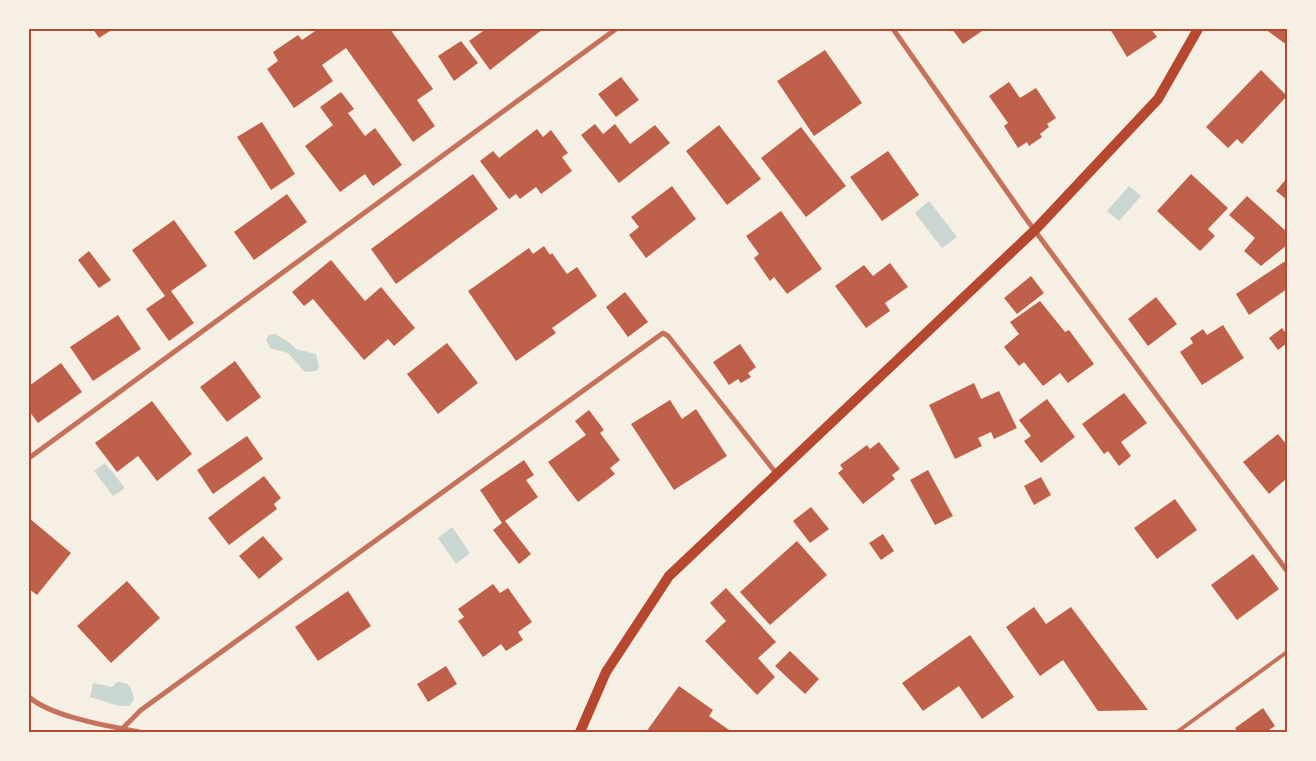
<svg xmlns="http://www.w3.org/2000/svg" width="1316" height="761" viewBox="0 0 1316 761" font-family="Inter,sans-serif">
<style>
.water{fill:#c9d6d2}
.building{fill:#bf614a}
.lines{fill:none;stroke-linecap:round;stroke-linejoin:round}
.service{stroke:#c5725c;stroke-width:4}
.minor{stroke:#c5725c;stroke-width:5}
.secondary{stroke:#b5482f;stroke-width:10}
.neatline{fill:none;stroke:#b5482f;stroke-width:2}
</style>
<rect width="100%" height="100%" fill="#f6efe4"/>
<g class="water">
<polygon points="1129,186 1141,196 1119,221 1107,211"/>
<polygon points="929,201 957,237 942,248 915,213"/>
<polygon points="275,334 290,343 296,349 316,354 319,367 316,371 305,372 288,353 270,348 266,339 269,335"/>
<polygon points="105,463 125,488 113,496 94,471"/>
<polygon points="452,527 470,553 456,564 438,538"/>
<path d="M117 682C130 682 132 688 134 700L129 706H119L90 697 93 683 112 687Z"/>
</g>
<g class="building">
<polygon points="93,29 113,29 99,38"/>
<polygon points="318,29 390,29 433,89 417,100 435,126 413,142 346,48 322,65 333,81 294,108 267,69 278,61 273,52 298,35 302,40"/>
<polygon points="486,29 543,29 490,70 469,41"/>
<polygon points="952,29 985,29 963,44"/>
<polygon points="1110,29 1151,29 1157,37 1127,57"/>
<polygon points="1265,29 1287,29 1287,45"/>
<polygon points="461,41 478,63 454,81 438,56"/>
<polygon points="825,50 862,103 814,136 777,81"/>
<polygon points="1261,70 1287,96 1242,144 1237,139 1228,148 1206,127"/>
<polygon points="621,77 639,100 616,117 598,94"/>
<polygon points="1009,82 1020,98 1036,88 1056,118 1047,124 1049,127 1040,134 1042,137 1029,146 1027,142 1018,148 1004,126 1008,123 989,96"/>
<polygon points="341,92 354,109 348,113 365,136 375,128 402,165 373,186 365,174 340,192 305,146 333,125 320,107"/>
<polygon points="262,122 295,174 271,190 237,137"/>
<polygon points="595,124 603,134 615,124 630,144 655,125 670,143 619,183 581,135"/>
<polygon points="719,125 761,179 727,205 686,151"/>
<polygon points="801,127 846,186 806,217 761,158"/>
<polygon points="537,129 543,137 551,130 568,153 562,157 572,171 541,194 536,187 520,199 516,194 509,199 480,161 493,151 499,158"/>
<polygon points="888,151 919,195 882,221 850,177"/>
<polygon points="473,174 498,209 396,284 371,249"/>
<polygon points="1191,174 1228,208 1208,229 1215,236 1200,251 1157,211"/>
<polygon points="1287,178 1287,200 1276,191"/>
<polygon points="672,186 696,219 646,258 629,235 639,227 631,217"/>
<polygon points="287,194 307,222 254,260 234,232"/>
<polygon points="1247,196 1287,232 1287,245 1261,266 1244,251 1255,238 1229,215"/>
<polygon points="781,211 822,269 787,294 774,277 770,281 754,258 759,254 746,236"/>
<polygon points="174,220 207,266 171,291 194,323 169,341 146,309 165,296 132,250"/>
<polygon points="544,246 550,255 552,253 567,274 577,267 597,296 552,328 556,333 516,361 468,291 529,248 533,254"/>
<polygon points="89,251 111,280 99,288 78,260"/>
<polygon points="331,260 365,301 381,287 415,328 394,346 388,339 364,360 313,299 304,306 292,292"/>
<polygon points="1287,260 1287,289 1249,315 1236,294"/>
<polygon points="890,263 908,287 885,303 890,311 866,328 835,286 864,265 873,276"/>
<polygon points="1031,276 1044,293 1017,314 1004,298"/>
<polygon points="625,292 648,322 628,337 606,307"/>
<polygon points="1156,297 1177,324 1148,346 1128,319"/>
<polygon points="1040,301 1065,332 1069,330 1094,364 1068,383 1060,373 1043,386 1024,362 1019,366 1004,347 1019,334 1010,322"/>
<polygon points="118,315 141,349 93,381 70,347"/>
<polygon points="1223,325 1244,358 1202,385 1180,352 1193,343 1190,338 1203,329 1207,335"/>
<polygon points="1282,328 1287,335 1287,343 1278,350 1269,338"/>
<polygon points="447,343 478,383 438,414 407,374"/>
<polygon points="740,344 756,367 748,373 751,377 741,383 738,379 729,385 713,362"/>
<polygon points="235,361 261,397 227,422 200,387"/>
<polygon points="61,363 82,392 38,423 29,411 29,386"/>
<polygon points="974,383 981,399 999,391 1017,428 994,439 991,432 978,438 982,446 955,459 929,405"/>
<polygon points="1124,393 1147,423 1121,442 1131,456 1119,466 1108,451 1104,454 1082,424"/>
<polygon points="1047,399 1075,437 1041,463 1024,441 1031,436 1019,420"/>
<polygon points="670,400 682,419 696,409 727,456 674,490 631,424"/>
<polygon points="152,401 192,454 157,481 138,456 117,472 95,443"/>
<polygon points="589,410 604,430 600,433 620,460 610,468 615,474 578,502 548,462 586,435 575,421"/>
<polygon points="1278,434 1287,445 1287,478 1269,494 1243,462"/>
<polygon points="247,436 263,459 213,494 197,470"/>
<polygon points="879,442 900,469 892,475 895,479 863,504 838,473 843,469 840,465 867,445 870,449"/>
<polygon points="524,460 534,475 526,480 538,497 505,521 531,554 519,564 493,530 502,523 480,490"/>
<polygon points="928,470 953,516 935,525 910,480"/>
<polygon points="264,476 281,498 274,504 277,509 229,545 208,518"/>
<polygon points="1041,477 1051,495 1034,505 1024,486"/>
<polygon points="1175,499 1197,530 1157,559 1134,528"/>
<polygon points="811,507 829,529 810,543 793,521"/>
<polygon points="29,518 71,553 37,595 29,589"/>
<polygon points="883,534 894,551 881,560 869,543"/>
<polygon points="263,536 283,559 259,579 239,556"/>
<polygon points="797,541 827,575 770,625 740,592"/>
<polygon points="1253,554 1279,589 1237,620 1211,585"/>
<polygon points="127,581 160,618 111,663 77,626"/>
<polygon points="493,584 500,593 508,588 532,622 518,632 523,640 506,651 501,644 483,657 458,621 464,617 458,609"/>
<polygon points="726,588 776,642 758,658 775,677 757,695 705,641 726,621 710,603"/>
<polygon points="348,591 371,626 318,661 295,627"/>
<polygon points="1034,607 1046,624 1071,607 1148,710 1098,711 1063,660 1040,676 1006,627"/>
<polygon points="970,635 1014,697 982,719 959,686 923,711 902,683"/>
<polygon points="790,651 819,679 805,694 775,666"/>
<polygon points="446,666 457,684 428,702 417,684"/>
<polygon points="679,686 713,710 709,716 732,732 646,732"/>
<polygon points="1263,708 1275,726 1269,730 1271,732 1238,732 1235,728"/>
</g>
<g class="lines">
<polyline class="service" points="1177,732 1287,652"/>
<g class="minor">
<polyline points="893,29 1024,216 1287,571"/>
<polyline points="29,458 616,29"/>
<path d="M29 697C52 717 108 726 139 732"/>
<polyline points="122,729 141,710 663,333 668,336 776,473"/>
</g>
<polyline class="secondary" points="580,732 606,672 669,576 1035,230 1158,99 1198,29"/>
</g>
<rect width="1316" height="761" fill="none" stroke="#f6efe4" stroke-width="60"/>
<rect x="30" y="30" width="1256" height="701" class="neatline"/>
</svg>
